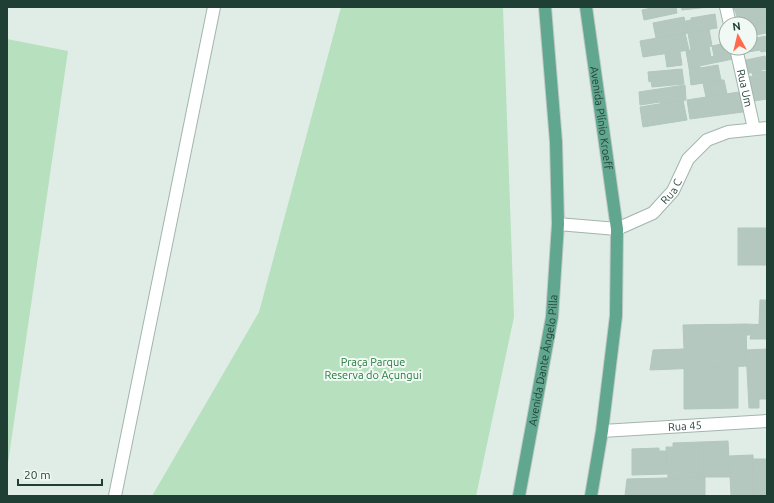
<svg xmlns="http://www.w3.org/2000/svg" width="774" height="503" viewBox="0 0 774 503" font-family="Ubuntu,sans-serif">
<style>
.green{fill:#b7e0bf}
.building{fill:#b5c8bf;stroke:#b2c7bd}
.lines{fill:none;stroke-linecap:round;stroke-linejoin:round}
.minor-casing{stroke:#a2b5ad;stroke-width:14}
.major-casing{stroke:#c0c9c6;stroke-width:14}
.minor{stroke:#fff;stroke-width:12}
.major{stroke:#61a68e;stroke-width:12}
.labels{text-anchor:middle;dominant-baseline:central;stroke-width:4;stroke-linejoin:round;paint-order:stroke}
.street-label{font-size:11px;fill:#1f3f34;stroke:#f1f9f4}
.park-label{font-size:11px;fill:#26793f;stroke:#f1f9f4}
</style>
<rect width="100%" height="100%" fill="#e0ede6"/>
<g class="green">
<polygon points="341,7 503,7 514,317 476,496 152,496 259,312"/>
<polygon points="7,39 68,51 7,470"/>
</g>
<g class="building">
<polygon points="656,7 676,7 677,13 644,20 642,10"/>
<polygon points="681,7 709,7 682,10"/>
<polygon points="733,7 752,7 734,10"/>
<polygon points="752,7 767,7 767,21 750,24 739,24 735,10"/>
<polygon points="715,14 717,28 688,33 686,21 691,20 691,18"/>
<polygon points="684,17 688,33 656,38 653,23"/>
<polygon points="767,21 767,33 755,35 753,23"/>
<polygon points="709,29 712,46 691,50 688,33"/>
<polygon points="685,33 689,50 643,57 640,41"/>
<polygon points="767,36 767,51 761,52 760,50 748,52 747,48 750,48 750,39"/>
<polygon points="726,43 726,48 728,48 729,53 732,53 733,59 689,68 686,51 709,47 711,57 714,56 712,46"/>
<polygon points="680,52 682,65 667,67 665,54"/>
<polygon points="765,56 767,69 761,70 761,72 748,73 746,60"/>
<polygon points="718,65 721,80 691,85 689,68 700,66 700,68"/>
<polygon points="682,69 684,84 652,87 651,81 649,82 648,72"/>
<polygon points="767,71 767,99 754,101 752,89 751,89 749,77 753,76 752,73"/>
<polygon points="721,80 724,80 727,94 706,97 703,83"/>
<polygon points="685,85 686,100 661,103 660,102 640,105 639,92"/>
<polygon points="739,92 743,112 690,119 687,100"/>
<polygon points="683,100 687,120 643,127 640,107"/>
<rect x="738" y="228" width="29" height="37"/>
<polygon points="760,300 767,300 767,325 759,324"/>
<polygon points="746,324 747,366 650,370 653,350 684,349 683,325"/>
<polygon points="746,324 767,325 767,339 750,339 751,335 746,335"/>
<polygon points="767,349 767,399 759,399 759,408 749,408 746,350"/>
<polygon points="738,367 738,408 684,409 684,368"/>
<polygon points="728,441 730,477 703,477 701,442"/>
<polygon points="701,442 703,477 668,478 666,447 673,447 673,443"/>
<polygon points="659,448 659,451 666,451 667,474 632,475 632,449"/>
<polygon points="753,455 754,496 731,496 729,456"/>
<polygon points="753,459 767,459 767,496 754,496"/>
<polygon points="705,477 705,496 625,496 627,479"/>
</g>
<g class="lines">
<g class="minor-casing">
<g id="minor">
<polyline points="726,7 730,24"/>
<path id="s1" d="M736 48 754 129"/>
<path id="s2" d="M558 224 617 229 653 213 673 191 688 159 707 140 728 132 767 128"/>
<path id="s3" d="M602 431 767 421"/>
<polyline points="115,496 214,7"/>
</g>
</g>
<g class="major-casing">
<g id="major">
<path id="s4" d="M586 7 617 229 616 316 602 431 591 496"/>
<path id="s5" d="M519 496 552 317 558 224 556 142 545 7"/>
</g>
</g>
<use href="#minor" class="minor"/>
<use href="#major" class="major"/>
</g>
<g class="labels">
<g class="street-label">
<text stroke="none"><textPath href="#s1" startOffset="41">Rua Um</textPath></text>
<text stroke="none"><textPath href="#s4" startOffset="112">Avenida Plínio Kroeff</textPath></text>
<text stroke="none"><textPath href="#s2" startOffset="127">Rua C</textPath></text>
<text stroke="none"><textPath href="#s5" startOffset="138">Avenida Dante Ângelo Pilla</textPath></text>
<text stroke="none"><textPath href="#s3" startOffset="83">Rua 45</textPath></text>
</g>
<g class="park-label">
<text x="373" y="362">Praça Parque<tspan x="373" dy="13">Reserva do Açungui</tspan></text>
</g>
</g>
<rect width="774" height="503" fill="none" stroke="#1f3f34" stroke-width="16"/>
<g transform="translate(738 36) rotate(352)"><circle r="19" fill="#f1f9f4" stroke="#9dafa7"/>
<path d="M0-3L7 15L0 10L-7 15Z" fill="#ff694c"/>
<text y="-6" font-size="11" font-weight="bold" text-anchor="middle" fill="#1f3f34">N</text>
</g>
<path d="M18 479v6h84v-6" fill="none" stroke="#1f3f34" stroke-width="2"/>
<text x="24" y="479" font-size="12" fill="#1f3f34" stroke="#f1f9f4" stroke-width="3" paint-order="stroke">20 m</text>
</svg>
